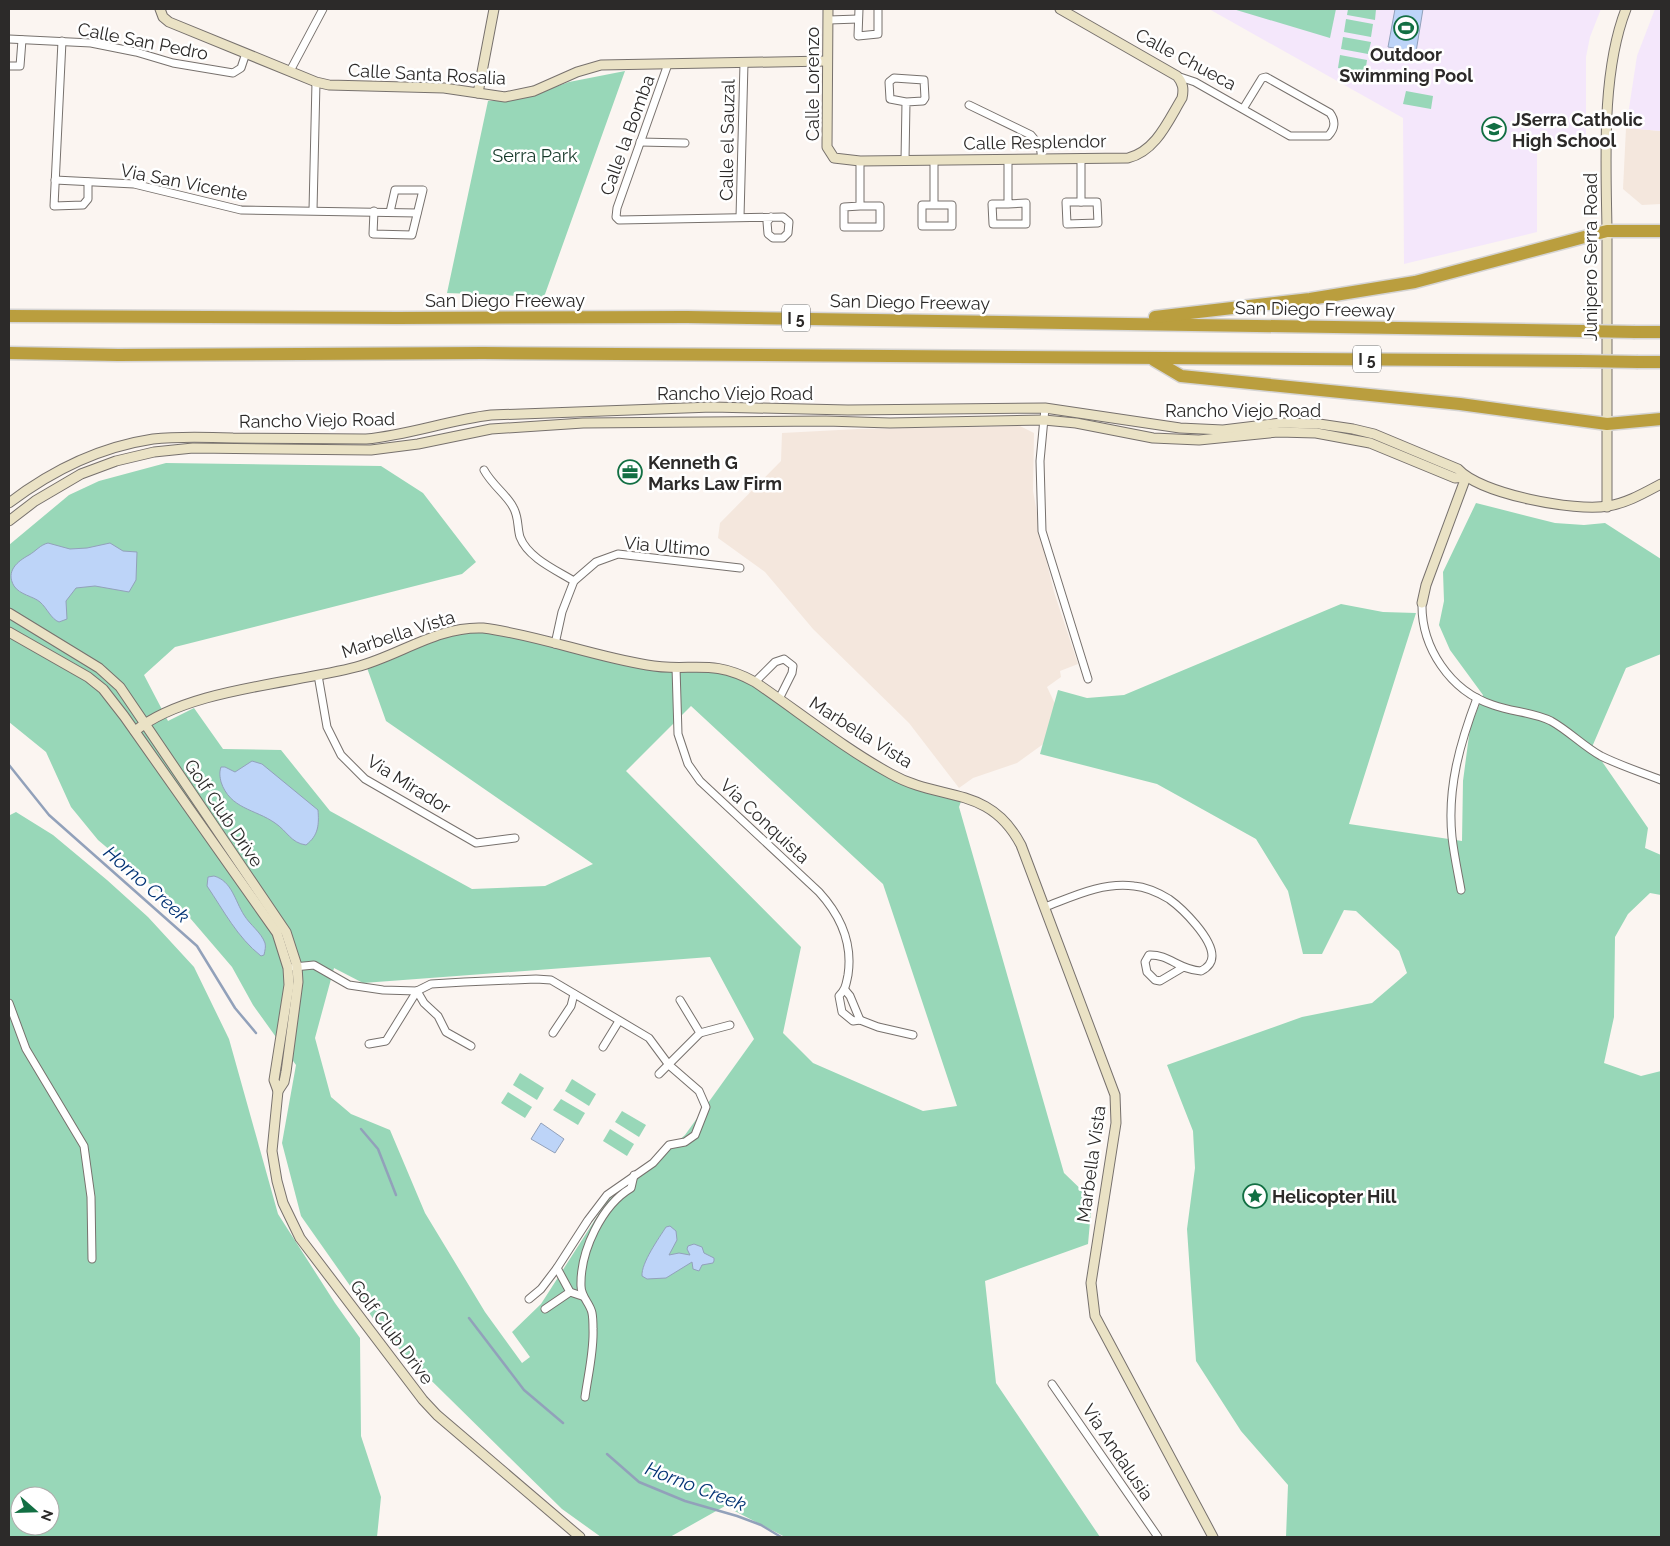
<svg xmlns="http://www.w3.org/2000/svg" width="1670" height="1546" viewBox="0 0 1670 1546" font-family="Raleway,sans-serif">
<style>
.built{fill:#f4e7dd}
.education{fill:#f4e7fb}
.green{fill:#98d7b8;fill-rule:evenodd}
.water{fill:#bdd4f8;stroke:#92a1ba}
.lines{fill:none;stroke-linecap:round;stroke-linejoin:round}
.stream{stroke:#92a1ba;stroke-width:2.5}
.street-casing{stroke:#77716d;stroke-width:9}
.secondary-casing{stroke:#77716d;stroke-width:11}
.highway-casing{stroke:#d5d4d4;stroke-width:15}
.street{stroke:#fff;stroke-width:7}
.secondary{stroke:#eae2c5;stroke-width:9}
.highway{stroke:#ba9e3e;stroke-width:12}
.highway-bridge-casing{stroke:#d5d4d4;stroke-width:15;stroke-linecap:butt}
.highway-bridge{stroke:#ba9e3e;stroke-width:12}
.labels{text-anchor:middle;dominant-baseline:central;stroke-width:5;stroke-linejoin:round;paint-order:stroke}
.shield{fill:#fff;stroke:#6b6a69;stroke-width:1}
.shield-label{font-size:16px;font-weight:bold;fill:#2c2a29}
.street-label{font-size:18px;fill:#2c2a29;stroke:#fff}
.poi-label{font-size:18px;font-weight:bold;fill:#2c2a29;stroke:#fff;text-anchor:start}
.park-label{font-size:18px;fill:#143728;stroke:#fff}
.water-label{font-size:19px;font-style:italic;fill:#043475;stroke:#fff}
</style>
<rect width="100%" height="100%" fill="#fbf5f1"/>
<g class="built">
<polygon points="1626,128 1661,131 1661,204 1642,205 1623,189"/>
<polygon points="1020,426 1034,433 1033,491 1043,546 1054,592 1078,664 1060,671 1061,677 1047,687 1057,708 1046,742 1017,763 973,778 959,788 909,723 813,629 765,572 718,538 720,523 781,461 782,433 858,429"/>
</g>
<g class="education">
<polygon points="1209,9 1601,9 1590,37 1586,57 1586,142 1537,141 1537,232 1404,264 1403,118"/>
<polygon points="1655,9 1661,9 1661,131 1626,128 1637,56"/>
</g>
<g class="green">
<polygon points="1233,9 1336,9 1330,38"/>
<polygon points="1348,9 1376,9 1375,20 1347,15"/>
<polygon points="1346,19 1373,24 1371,37 1344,32"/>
<polygon points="1343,37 1371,42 1368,54 1341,49"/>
<polygon points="1340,55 1367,60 1365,73 1338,68"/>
<polygon points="625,71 544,297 447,293 488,101 521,99 569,82"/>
<polygon points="1406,91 1433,96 1431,109 1403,104"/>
<path d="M166 463 381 466 423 493 476 562 462 574 175 647 144 675 168 721 194 708 223 749 281 750 330 811 472 889 545 886 593 864 386 721 366 665 472 628 647 666 734 672 891 774 963 796 959 807 1064 1173 1092 1200 1088 1244 985 1281 996 1383 1100 1537H785L725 1506 670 1537H601L562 1509 384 1334 301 1216 282 1143 296 1065 253 1005 232 967 190 918 98 840 71 807 46 752 9 722V545L69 495 99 481ZM691 706 883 884 957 1106 923 1111 813 1063 783 1033 801 947 626 771ZM710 957 754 1039 685 1135 607 1201 541 1304 512 1332 530 1357 522 1363 485 1312 425 1213 390 1130 351 1114 331 1097 315 1038 334 968 363 983Z"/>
<polygon points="1476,503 1555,523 1584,525 1605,523 1661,559 1661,654 1626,668 1592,747 1648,828 1645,848 1661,855 1661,895 1650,893 1628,914 1615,937 1614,1017 1604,1063 1641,1076 1661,1071 1661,1537 1286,1537 1288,1485 1241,1431 1196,1361 1187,1229 1195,1168 1193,1131 1167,1065 1302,1017 1372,1003 1407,973 1399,951 1356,911 1344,910 1322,954 1303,954 1288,891 1256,839 1157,784 1040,754 1058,690 1087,698 1124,695 1341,604 1383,612 1416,613 1349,824 1462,841 1463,781 1470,728 1483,695 1450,650 1439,625 1444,601 1443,572"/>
<path d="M16 812 53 835 107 880 148 917 194 967 229 1039 278 1214 335 1303 360 1338 361 1436 381 1497 377 1537H9V814L10 815ZM20 1496H50V1526H20Z"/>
<polygon points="520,1073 544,1088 537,1100 513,1085"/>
<polygon points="572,1079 596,1094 589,1106 565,1091"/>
<polygon points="508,1092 532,1107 525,1118 501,1103"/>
<polygon points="561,1099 585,1113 578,1125 553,1110"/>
<polygon points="622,1111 646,1125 639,1137 615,1122"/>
<polygon points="610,1129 634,1144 627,1156 603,1141"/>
</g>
<g class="water">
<polygon points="1395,9 1423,9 1416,52 1388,47"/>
<path d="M48 543 70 549 87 548 110 543 123 551 137 552 136 580 129 592 95 586 76 588 66 601 67 619 59 622C51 619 47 608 40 602 33 596 20 595 14 586 5 571 18 561 29 555 36 551 40 545 48 543Z"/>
<path d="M252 761 262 764 318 810C319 824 319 835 306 845 291 843 287 831 275 823 255 809 230 809 221 782 220 777 219 773 221 767H225L235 772Z"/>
<path d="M214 876C232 881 235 901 244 915 250 925 261 932 265 943 266 947 265 950 264 955L261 956C237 937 224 911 207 886L208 877Z"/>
<polygon points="541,1123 564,1139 555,1153 531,1139"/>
<path d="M670 1226 676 1231 677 1240 669 1255 679 1253 690 1255 687 1249 688 1246 694 1244 702 1247 704 1253 714 1258V1261L713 1263 702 1265 699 1271 693 1269 692 1262 666 1278 647 1279 642 1276C641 1263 659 1238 666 1227Z"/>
</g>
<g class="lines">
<g class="stream">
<polyline points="9,765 49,815 197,946 235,1008 256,1033"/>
<polyline points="361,1129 378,1149 396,1195"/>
<polyline points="469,1318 524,1390 563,1423"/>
<polyline points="607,1454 639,1482 685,1501 737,1516 761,1525 781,1537"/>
</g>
<g class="street-casing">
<g id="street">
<polyline points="859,9 858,36 878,34 878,9"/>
<polyline points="829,20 858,19"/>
<polyline points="9,39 91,43 136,52 173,63 233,73 241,68 246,53"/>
<polyline points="62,41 54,206 83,205 88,199 88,182"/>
<polyline points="668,64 617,208 616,217 619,220 783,217 789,222 788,233 783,238 773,238 768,234 767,222 771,217"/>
<polyline points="9,66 20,66 22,40"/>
<polyline points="290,71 323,9"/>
<path d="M1177 76 1195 82 1290 136H1328C1335 129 1336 121 1330 113L1266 77 1262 78 1243 109"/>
<polyline points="969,105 1031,135 1040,146 1042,159"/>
<polyline points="640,142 685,143"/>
<polyline points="1081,158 1081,202"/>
<polyline points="1008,159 1008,204 1026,203 1026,224 993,224 992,204 1008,204"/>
<polyline points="905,160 906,102 890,99 889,82 894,78 924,80 925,98 923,101 906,102"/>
<polyline points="860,161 860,206 880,206 880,227 844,227 844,207 860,206"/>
<polyline points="55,180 134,184 241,210 417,213"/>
<polygon points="1066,202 1097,202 1098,223 1067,224"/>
<polyline points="934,205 922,205 922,226 952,226 952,205 934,205 934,160"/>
<polyline points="313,210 316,82"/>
<polyline points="374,211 373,234 412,235 423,190 395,190 390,212"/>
<polyline points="740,217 744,63"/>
<polyline points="1045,408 1040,461 1042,531 1088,679"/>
<path d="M484 470C492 485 507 495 513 507 519 517 517 527 520 537 528 558 556 570 574 581"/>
<path d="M1422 603C1421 647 1450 691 1493 705 1512 712 1533 712 1551 721 1569 731 1583 746 1601 756 1621 766 1641 772 1661 780"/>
<polyline points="555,644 562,612 574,581 596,562 618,554 740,568"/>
<path d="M676 667 678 734 688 764 700 781 819 892C840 915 853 942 848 975 846 984 846 989 839 996L842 1012 853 1021 860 1020 878 1027 913 1035"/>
<polyline points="318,675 327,727 341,755 365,779 476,843 515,838"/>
<polyline points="755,682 775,662 784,659 793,666 792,673 779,699"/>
<path d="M1461 890C1458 873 1454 855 1452 837 1447 788 1460 743 1477 698"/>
<path d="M1045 907C1074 896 1102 882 1134 886 1146 887 1159 893 1169 899 1183 909 1212 938 1212 956 1212 963 1207 968 1201 971 1179 970 1169 954 1149 955L1145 962 1147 972 1155 980 1160 981 1182 968"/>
<polyline points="294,967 314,965 349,985 383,990 417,991 431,984 464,982 536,979 551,980 649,1038 669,1065 699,1091 706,1107 695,1135 685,1142 669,1145 653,1163 607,1195 588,1220 557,1268 541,1289 529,1299"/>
<polyline points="845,990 850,996 860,1020"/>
<polyline points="417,991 424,1003 438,1016 446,1032 471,1046"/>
<polyline points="9,1003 26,1049 84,1146 91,1197 92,1259"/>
<polyline points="553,1033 571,1006 574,994"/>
<polyline points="700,1033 730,1025"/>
<polyline points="369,1044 386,1041 417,991"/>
<polyline points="603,1047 619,1021"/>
<polyline points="659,1074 700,1033 680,1000"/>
<polyline points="557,1268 570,1292 582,1296"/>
<polyline points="545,1309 570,1292"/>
<polyline points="1052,1384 1158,1537"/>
<path d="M585 1397C588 1375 594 1351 593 1329 593 1324 593 1318 592 1313 590 1303 581 1297 581 1286 580 1251 602 1205 631 1188L634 1175"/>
</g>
</g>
<g class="secondary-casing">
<g id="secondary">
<polyline points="160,9 163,17 169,22 316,82 329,85 444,88 505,97 534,91 577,72 601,65 827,61"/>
<path d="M828 9 827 147 834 158 860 161 1128 158C1156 151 1168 121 1182 98 1184 89 1183 83 1177 76L1060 9"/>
<polyline points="478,93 494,9"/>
<path d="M9 503C51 471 100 447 153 439 179 436 207 437 233 438 277 438 322 439 366 439 409 435 449 420 491 415L712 407 848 410 1045 408 1180 428 1223 430 1281 423 1319 424 1353 429 1374 434 1458 469C1480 494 1575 512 1608 506 1627 503 1644 493 1661 484"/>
<path d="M1607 507C1607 414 1607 322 1607 230 1606 162 1601 73 1626 9"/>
<polyline points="9,521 35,501 81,474 116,461 154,452 193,448 371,450 418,444 491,429 583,423 826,421 890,423 1044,420 1076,423 1153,438 1199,440 1278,432 1316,433 1370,443 1455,478 1466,477"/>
<polyline points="1422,603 1426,585 1466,477"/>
<polyline points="9,613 99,668 120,687 286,932 297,966 298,982 286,1072 284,1082 278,1091"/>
<polyline points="9,632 88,677 103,689 124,716 277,933 288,968 289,985 274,1080 278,1091 272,1151 277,1181 283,1203 300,1238 423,1400 437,1415 580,1537"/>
<path d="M135 731C187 689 291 684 356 667 399 656 437 626 483 628 538 635 592 656 647 665 690 673 710 657 755 682 799 712 845 749 891 774 940 802 989 784 1021 845L1115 1095 1116 1123 1091 1283 1095 1316 1213 1537"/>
</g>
</g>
<g class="highway-casing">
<g id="highway">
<polyline points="9,316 397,318 687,317 1582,331"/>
<polyline points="1155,317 1310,299 1415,282 1607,231 1661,231"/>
<polyline points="1635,332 1661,332"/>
<polyline points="9,353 118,355 483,353 1580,361"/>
<polyline points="1154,360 1181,376 1460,404 1607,424 1661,419"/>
<polyline points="1638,362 1661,362"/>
</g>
</g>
<use href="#street" class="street"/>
<use href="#secondary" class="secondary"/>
<use href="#highway" class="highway"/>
<g class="highway-bridge-casing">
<g id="highway-bridge">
<polyline points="1582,331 1635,332"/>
<polyline points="1580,361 1638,362"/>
</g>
</g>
<use href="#highway-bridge" class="highway-bridge"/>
</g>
<defs>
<g id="stadium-ring" transform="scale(1.25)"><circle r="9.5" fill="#fff" stroke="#126f43" stroke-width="1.5"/><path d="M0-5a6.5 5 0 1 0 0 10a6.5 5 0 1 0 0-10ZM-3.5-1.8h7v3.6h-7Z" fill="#126f43"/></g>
<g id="school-ring" transform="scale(1.25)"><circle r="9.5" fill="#fff" stroke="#126f43" stroke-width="1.5"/><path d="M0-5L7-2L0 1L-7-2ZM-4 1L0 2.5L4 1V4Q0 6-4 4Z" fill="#126f43"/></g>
<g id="office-ring" transform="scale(1.25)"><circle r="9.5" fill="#fff" stroke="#126f43" stroke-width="1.5"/><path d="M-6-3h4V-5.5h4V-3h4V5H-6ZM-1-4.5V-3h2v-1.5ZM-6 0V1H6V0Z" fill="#126f43"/></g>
<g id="sight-ring" transform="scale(1.25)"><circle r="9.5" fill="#fff" stroke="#126f43" stroke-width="1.5"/><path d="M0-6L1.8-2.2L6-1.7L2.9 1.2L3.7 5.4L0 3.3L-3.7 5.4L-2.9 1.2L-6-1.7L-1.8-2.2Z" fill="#126f43"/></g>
</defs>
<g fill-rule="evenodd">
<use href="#stadium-ring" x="1406" y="28"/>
<use href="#school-ring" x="1494" y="129"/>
<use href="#office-ring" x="630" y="472"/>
<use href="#sight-ring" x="1255" y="1196"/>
</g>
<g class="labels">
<g class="shield">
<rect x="782" y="304.5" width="28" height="27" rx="4"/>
<rect x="1353" y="345.5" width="28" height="27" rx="4"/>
</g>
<g class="shield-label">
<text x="796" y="318">I 5</text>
<text x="1367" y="359">I 5</text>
</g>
<g class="street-label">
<text transform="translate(143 41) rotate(11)">Calle San Pedro</text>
<text transform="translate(1186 59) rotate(28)">Calle Chueca</text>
<text transform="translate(427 74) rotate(3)">Calle Santa Rosalia</text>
<text transform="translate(812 84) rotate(-90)">Calle Lorenzo</text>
<text transform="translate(627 135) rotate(-70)">Calle la Bomba</text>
<text transform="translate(727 140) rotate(-89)">Calle el Sauzal</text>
<text transform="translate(1035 142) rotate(-1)">Calle Resplendor</text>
<text transform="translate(184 182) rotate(11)">Via San Vicente</text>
<text transform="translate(1590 257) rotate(-90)">Junipero Serra Road</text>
<text x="505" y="300">San Diego Freeway</text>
<text transform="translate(910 302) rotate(1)">San Diego Freeway</text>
<text transform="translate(1315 309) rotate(1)">San Diego Freeway</text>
<text x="735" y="393">Rancho Viejo Road</text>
<text x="1243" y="410">Rancho Viejo Road</text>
<text transform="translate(317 420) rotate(-1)">Rancho Viejo Road</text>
<text transform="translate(667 546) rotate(5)">Via Ultimo</text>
<text transform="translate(398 634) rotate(-18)">Marbella Vista</text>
<text transform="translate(861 732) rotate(32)">Marbella Vista</text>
<text transform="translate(409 784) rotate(32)">Via Mirador</text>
<text transform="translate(224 813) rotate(56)">Golf Club Drive</text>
<text transform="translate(765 821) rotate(43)">Via Conquista</text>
<text transform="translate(1091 1164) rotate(-82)">Marbella Vista</text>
<text transform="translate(392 1332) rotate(53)">Golf Club Drive</text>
<text transform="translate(1118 1452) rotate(56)">Via Andalusia</text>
</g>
<g class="poi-label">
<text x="1406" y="54" text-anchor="middle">Outdoor<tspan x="1406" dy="21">Swimming Pool</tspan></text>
<text x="1512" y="119">JSerra Catholic<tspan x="1512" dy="21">High School</tspan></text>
<text x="648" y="462">Kenneth G<tspan x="648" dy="21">Marks Law Firm</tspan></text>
<text x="1272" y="1196">Helicopter Hill</text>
</g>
<g class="park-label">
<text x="535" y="155">Serra Park</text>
</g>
<g class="water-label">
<text transform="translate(147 884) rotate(41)">Horno Creek</text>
<text transform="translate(696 1486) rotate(21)">Horno Creek</text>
</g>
</g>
<rect width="1670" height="1546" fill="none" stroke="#2c2a29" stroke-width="20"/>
<g transform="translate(35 1511) rotate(110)"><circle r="24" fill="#ffffff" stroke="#abaaa9"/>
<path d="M0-4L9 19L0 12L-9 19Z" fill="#126f43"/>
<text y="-8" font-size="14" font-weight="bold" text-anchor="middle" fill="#2c2a29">N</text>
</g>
</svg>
